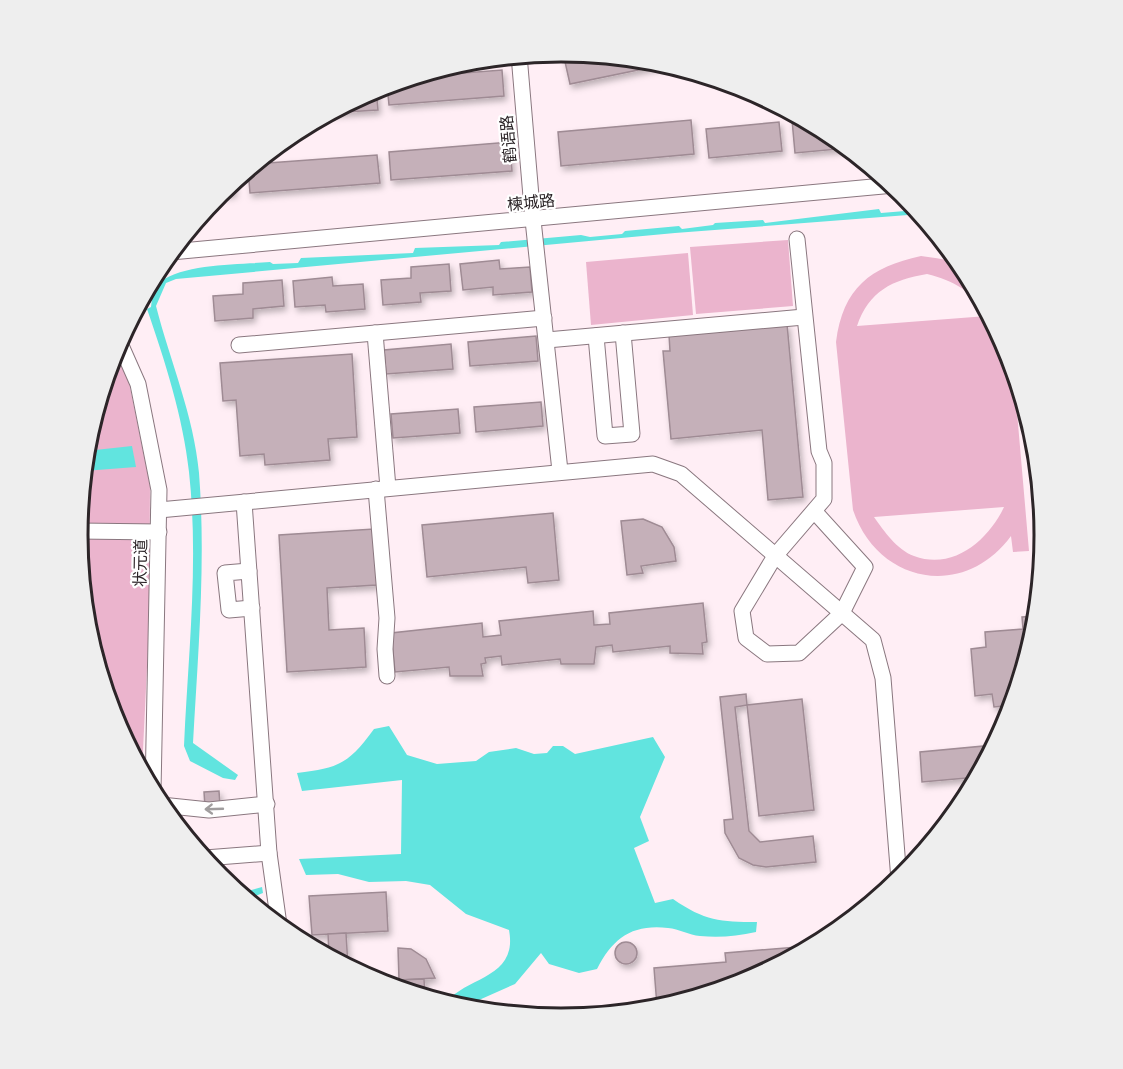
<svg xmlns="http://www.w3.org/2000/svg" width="1123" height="1069" viewBox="0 0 1123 1069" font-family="Ubuntu,'Noto Sans SC',sans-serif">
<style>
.green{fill:#ebb4cd;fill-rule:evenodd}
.water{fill:#61e4df}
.building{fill:#c5b0b9;stroke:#9f8b94;stroke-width:1.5;filter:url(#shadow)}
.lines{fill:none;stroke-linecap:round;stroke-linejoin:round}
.minor-casing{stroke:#8a777f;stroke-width:17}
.minor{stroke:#fff;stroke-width:15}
.oneway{stroke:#a09d9e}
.labels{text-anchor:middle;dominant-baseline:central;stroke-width:4.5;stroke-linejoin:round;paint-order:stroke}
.street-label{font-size:16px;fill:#2c2528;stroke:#fff}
.rim{fill:none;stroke:#2c2528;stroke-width:3}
</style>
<defs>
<filter id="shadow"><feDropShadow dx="2.5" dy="4" stdDeviation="3" flood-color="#0004"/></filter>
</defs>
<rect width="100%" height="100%" fill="#ffeef5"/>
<g class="green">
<polygon points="788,240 793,306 696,314 690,247"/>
<polygon points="688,253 693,315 591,325 586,262"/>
<path d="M921 256C935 258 950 259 962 266 972 273 1009 351 1013 366L1029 551 1013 552 1011 536C964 600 878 584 853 510L836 342C843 288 870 267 921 256ZM927 274C954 281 973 291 987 316L857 326C869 291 892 280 927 274ZM1004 507C989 539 954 571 914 556 897 550 884 531 874 517Z"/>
<polygon points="115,349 125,362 150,486 149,625 142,771 115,719 87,628 78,534 87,440"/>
</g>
<g class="water">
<path d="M879 209 881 213 917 210 921 214 675 233 176 279 166 283 156 306C170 361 194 416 199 473 206 562 198 654 193 743L238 775 235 780 223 778 190 761 184 746C188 655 199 563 189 472 183 417 165 361 147 309L151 307C152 299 153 288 160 282 186 263 238 265 270 262L273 264 298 263 301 258 413 253 415 248 499 245 501 242 581 235 590 237 622 234 625 231 679 226 682 229 713 225 715 223 763 220 765 223Z"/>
<polygon points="132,446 136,467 84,471 86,451"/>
<path d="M389 726 407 755 437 764 476 761 489 752 516 748 534 754 547 753 553 746H563L575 754 653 737 665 757 640 817 649 841 634 848 655 903 673 899C705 921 720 922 757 922L756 932C737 936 720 938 700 936 689 935 679 929 668 928 632 924 613 938 597 969L579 973 549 964 541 953 515 984 479 1000 471 1008 446 1002C469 976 518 978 509 930L466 914 430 885 406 881 369 882 338 874 306 875 299 859 401 854 402 780 302 791 297 773C340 768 349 763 374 729Z"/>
<polygon points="262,887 263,893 248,899 240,893"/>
</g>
<g class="building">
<polygon points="571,52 656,60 667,64 570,84 563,53"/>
<polygon points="502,70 504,96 389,105 387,85 412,77"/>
<polygon points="376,88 378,110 328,113"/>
<polygon points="805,119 830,133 849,148 795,153 792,120"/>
<polygon points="691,120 694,154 561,166 558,132"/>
<polygon points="779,122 782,151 709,158 706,129"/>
<polygon points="510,142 512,171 391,180 389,152"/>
<polygon points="377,155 380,183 250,193 248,169 254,164"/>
<polygon points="233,182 234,193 218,195 220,192"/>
<polygon points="499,260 500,269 530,267 532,292 493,295 493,287 463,290 460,264"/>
<polygon points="449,264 451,291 420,293 421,302 383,305 381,280 411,278 411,267"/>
<polygon points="332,277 333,286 363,284 365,309 326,312 325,305 295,307 293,281"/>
<polygon points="282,280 284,306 253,309 253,318 215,321 213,296 243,294 243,283"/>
<polygon points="787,324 803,497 768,500 762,430 671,439 663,351 670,351 669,335"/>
<polygon points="536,336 538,361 470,366 468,342"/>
<polygon points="451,344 453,369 386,374 384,350"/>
<polygon points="352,354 357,437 328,439 330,460 265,465 264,454 240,456 236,400 223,401 220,363"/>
<polygon points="541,402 543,426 476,432 474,407"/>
<polygon points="458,409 460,433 393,438 391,414"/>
<polygon points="553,513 559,580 528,583 526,567 427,577 422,525"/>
<polygon points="643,519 662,527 674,547 676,561 641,566 643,573 627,575 621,521"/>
<polygon points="374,529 377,585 327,588 329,630 364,628 366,667 287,672 279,535"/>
<polygon points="703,603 707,642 702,643 703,654 670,653 670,646 613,652 612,645 596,647 594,664 561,664 560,659 502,665 501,656 485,658 486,663 481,664 483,676 450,676 449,667 395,672 391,633 482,623 483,637 501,635 499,621 593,611 594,625 610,624 609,613"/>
<polygon points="1037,616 1036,629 1013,705 994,707 992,694 975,696 971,649 986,647 985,632 1023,629 1022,617"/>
<polygon points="746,694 747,705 735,707 749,831 760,842 813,836 816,862 766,867 753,865 739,858 725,833 724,820 733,819 720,697"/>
<polygon points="802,699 814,810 759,816 747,705"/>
<polygon points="995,745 978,777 922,782 920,752"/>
<polygon points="219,791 220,806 205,807 204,792"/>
<polygon points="227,870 228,883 215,871"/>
<polygon points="386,892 388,931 312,935 309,896"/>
<polygon points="346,933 348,966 329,956 328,934"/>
<circle cx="626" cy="953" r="11"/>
<polygon points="797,947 797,954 746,981 669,1005 657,1006 654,968 726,962 725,953"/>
<polygon points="398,948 411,949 426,959 435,978 399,980"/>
<polygon points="424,979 425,996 377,981 399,980"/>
</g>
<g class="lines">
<g class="minor-casing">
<g id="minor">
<polyline points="519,55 533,220 560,471"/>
<polyline points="797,239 819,451 824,463 824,499 775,556 742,611 746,638 767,654 799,653 842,613 865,567 815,512"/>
<polyline points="171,252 894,185"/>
<polyline points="375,333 388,488"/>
<polyline points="596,336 605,436 632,434 623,333"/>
<polyline points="547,340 804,317"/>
<polyline points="119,341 138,384 159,490 153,791"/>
<polyline points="239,345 544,318"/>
<polyline points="376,489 387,618 385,649 387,676"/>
<polyline points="244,502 269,853 279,925"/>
<polyline points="159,510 653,464 681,474 873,640 883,678 899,880"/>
<polyline points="78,531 159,532"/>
<polyline points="249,571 225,573 229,610 252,608"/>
<polyline points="161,805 209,810 267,804"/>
<polyline points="205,858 269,853"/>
</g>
</g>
<use href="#minor" class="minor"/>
</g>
<defs><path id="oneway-shaft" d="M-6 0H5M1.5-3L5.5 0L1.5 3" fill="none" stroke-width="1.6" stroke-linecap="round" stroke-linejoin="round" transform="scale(1.5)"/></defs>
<use class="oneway" href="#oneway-shaft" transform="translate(214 809) rotate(178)"/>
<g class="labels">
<g class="street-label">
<text transform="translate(508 139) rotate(-95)">鹤语路</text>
<text transform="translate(531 202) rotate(-6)">楝城路</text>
<text transform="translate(140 563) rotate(-89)">状元道</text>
</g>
</g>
<path d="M0 0H1123V1069H0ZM88 535a473 473 0 1 1 946 0a473 473 0 1 1-946 0Z" fill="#eee" fill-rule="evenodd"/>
<path class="rim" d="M88 535a473 473 0 1 1 946 0a473 473 0 1 1-946 0Z"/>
</svg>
